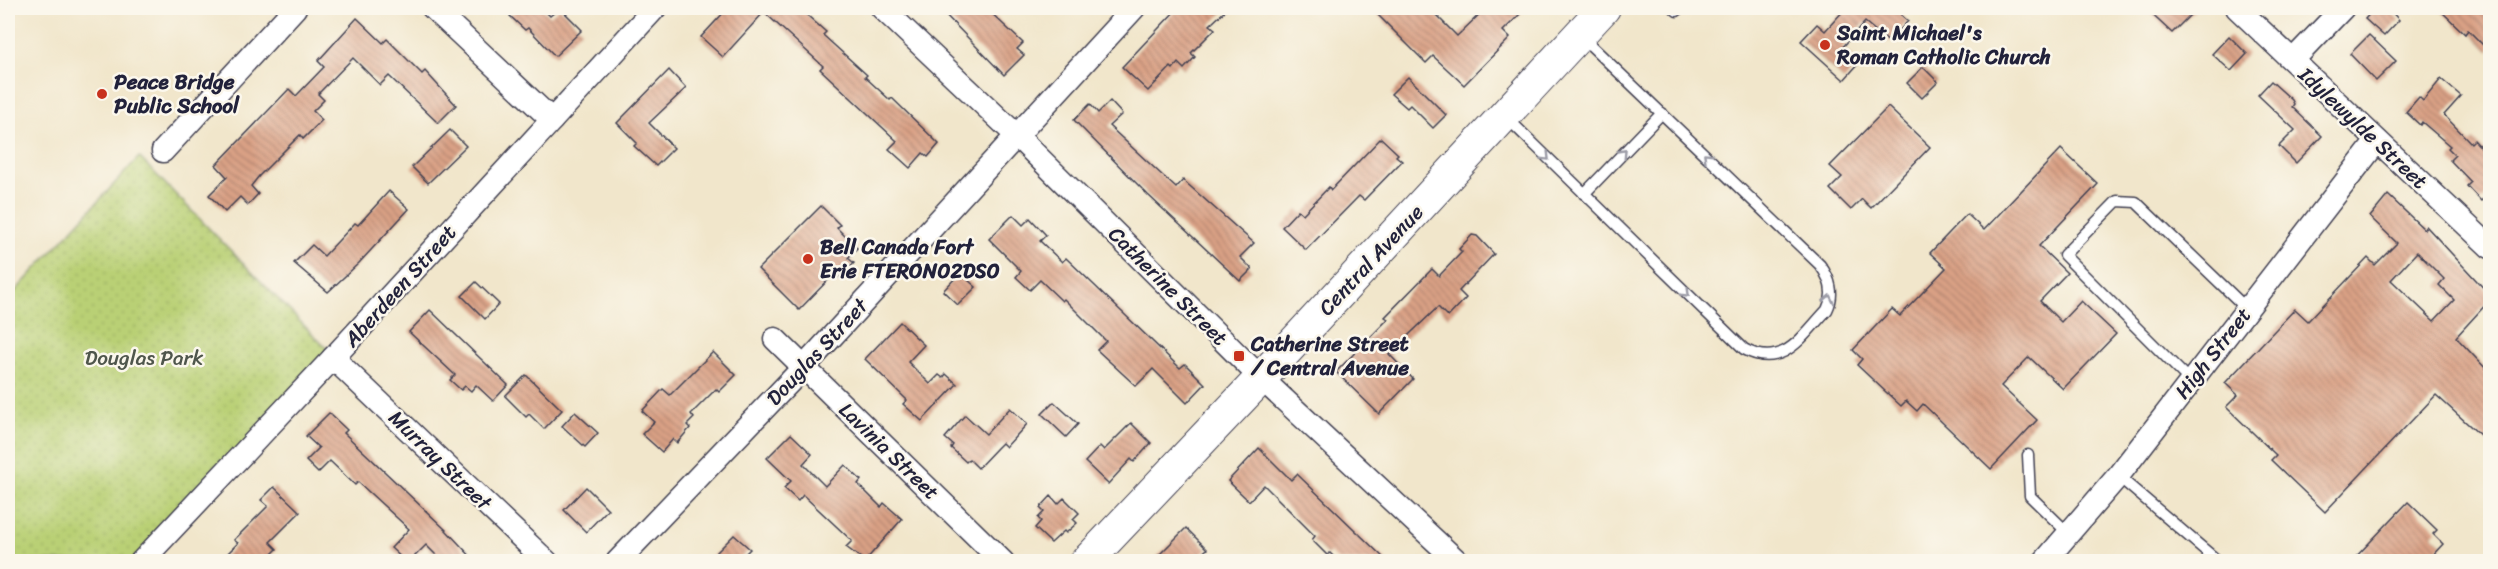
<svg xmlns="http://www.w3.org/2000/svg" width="2498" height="569" viewBox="0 0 2498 569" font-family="Sriracha,sans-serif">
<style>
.park{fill:url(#park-dots);stroke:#6e7958;stroke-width:1.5}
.building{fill:url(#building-back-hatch);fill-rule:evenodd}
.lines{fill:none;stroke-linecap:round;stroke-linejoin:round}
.lane-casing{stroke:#413f51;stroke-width:13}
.street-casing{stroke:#413f51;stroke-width:25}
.secondary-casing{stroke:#413f51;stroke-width:34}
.lane{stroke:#fff;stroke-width:10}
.street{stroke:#fff;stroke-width:22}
.secondary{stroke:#fff;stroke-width:32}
.oneway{stroke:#9c9ca7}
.poi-dot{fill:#c8321e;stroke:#fbf7ec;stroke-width:2}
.labels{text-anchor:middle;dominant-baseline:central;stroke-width:5;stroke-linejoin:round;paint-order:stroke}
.poi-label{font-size:21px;font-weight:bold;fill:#22223b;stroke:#fbf7ec;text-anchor:start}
.street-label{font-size:21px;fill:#22223b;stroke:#fbf7ec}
.park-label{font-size:21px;fill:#4f564c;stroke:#fbf7ec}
</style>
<defs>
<pattern id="park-dots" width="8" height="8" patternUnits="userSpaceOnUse" patternTransform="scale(1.5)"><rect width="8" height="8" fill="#b9d075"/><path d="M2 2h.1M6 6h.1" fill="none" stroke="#9fb266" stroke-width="1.8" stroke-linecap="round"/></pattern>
<pattern id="building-back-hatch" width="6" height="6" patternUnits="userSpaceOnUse" patternTransform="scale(1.5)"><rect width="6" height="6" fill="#daa185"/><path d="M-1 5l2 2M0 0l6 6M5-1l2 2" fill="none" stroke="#b0836e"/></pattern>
</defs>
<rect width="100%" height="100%" fill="#fbf7ec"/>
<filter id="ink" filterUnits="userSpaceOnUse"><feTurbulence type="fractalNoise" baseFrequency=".0167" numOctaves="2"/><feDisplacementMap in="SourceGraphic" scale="12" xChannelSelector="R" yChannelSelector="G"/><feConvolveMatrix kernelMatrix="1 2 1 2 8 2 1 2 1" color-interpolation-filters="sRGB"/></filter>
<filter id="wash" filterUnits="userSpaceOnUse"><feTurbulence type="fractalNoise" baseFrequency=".008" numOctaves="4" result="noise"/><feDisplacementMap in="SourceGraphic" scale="24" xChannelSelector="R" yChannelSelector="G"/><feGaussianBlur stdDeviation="1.35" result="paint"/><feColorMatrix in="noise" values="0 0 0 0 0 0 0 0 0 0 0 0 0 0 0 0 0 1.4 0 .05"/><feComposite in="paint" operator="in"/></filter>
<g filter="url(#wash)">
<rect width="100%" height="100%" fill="#f1e6cb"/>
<polygon class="park" points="139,157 335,357 141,561 8,561 8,299"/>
<g id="blocks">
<g class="building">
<polygon points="518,8 542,8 550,16 560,8 582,30 555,56 528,28 525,30 510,16"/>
<polygon points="728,8 799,8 826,32 823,35 867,75 865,77 890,100 892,98 939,144 928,157 923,153 910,168 889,149 897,141 820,69 823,66 764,12 723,57 701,37"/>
<polygon points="939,8 986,8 1023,43 1017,49 1024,55 1004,75"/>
<polygon points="1178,8 1228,8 1210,25 1215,29 1191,53 1195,57 1184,69 1178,63 1173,69 1171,67 1148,91 1122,67"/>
<polygon points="1371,8 1429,8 1457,36 1486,8 1526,8 1503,31 1510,38 1464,85 1433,56 1426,63"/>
<polygon points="1846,8 1908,8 1901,15 1908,21 1889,42 1865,22 1842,48 1859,63 1844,80 1801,41 1817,24 1825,31"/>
<polygon points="2145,8 2197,8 2172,33"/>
<polygon points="2375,8 2388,8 2399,20 2384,36 2365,19"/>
<polygon points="2438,8 2490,8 2490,52 2468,30 2465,34"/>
<polygon points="357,18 383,43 387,39 422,74 425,71 456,105 438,123 389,76 380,85 353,58 318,94 324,100 313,111 322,120 303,139 300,135 259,176 251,186 258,194 248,205 240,197 225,212 209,195 227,177 216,165 289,89 296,96 324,67 318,61"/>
<polygon points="2369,35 2396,61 2376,81 2350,54"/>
<polygon points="2229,36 2247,54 2231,71 2212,54"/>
<polygon points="1923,67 1938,82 1922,98 1907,83"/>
<polygon points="669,70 686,88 649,123 674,148 656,166 634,146 637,143 617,123"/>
<polygon points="1408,77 1446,115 1433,128 1410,105 1407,108 1391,94"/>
<polygon points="2441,79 2461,96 2444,115 2471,143 2474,140 2490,157 2490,192 2481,201 2467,186 2471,182 2450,160 2455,155 2448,148 2450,146 2422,122 2420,125 2406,112 2419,97 2423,101"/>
<polygon points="2271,81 2292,100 2294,104 2292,107 2322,136 2296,163 2279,146 2295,130 2258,95"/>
<polygon points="1110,101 1122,114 1109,126 1176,188 1183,180 1254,243 1240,257 1252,269 1240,281 1148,195 1074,120 1090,104 1098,113"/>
<polygon points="1888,107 1930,147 1871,208 1862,199 1851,210 1830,189 1842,177 1830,166"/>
<polygon points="450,130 466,146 428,183 412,167"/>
<polygon points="1381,138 1398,154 1396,156 1402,161 1364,200 1359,196 1306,250 1282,227 1298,210 1303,214 1329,187 1331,190"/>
<polygon points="2061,149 2098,184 2039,246 2067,273 2040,301 2061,322 2081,301 2116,334 2063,389 2029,357 2001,386 2037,420 1991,469 1923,404 1917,411 1906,401 1901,406 1857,365 1862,359 1853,350 1892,309 1900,316 1946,268 1930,253 1967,214 1984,230"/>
<polygon points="389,191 409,209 359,263 328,292 294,263 312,245 324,256 355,223 358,225"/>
<path d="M2388 195 2424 229 2426 226 2490 295V300L2456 337 2490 373V444L2436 395 2325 512 2271 460 2276 455 2226 407 2238 395 2225 383 2295 309 2308 321 2368 258 2375 265 2397 243 2370 217ZM2417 252 2444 279 2439 285 2454 300 2434 321 2391 280Z"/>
<polygon points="821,206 840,225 837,228 857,248 848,258 854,263 840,278 835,273 799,310 758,269"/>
<polygon points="1013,215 1023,225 1030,218 1046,235 1040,241 1062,262 1066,258 1093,284 1180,368 1185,364 1205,384 1187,403 1153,369 1136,386 1097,350 1106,341 1064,299 1062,301 1040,280 1030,290 1016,277 1021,271 989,239"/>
<polygon points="1472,235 1477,236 1494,254 1459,291 1466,298 1448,317 1438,307 1389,354 1413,379 1379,414 1336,372 1388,319 1385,317 1432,269 1439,276 1462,252 1459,249"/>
<polygon points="960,273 976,287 958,305 943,291"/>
<polygon points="476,282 499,304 485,319 462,296"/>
<polygon points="430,310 508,385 493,401 476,385 471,391 465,386 461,390 450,380 455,375 409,332"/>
<polygon points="900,322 924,345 908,362 930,384 939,375 943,378 946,374 957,384 922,421 903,404 907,400 865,359"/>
<polygon points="713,352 736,375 719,392 716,389 691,414 694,418 687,425 690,428 677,443 673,439 662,452 642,434 654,422 642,411 663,389 670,395"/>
<polygon points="526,375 562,410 544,429 529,414 526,417 505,396"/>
<polygon points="1054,402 1078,424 1066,437 1042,414"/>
<polygon points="1010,408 1027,424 1006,447 1002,443 997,448 978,468 969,459 966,462 951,448 953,445 945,438 965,415 986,434"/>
<polygon points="575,412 598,433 585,447 562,426"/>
<polygon points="329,413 347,430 344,433 446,530 475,561 442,561 426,545 410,561 405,561 391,548 409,529 358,482 355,485 330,461 318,473 306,461 319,448 306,436"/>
<polygon points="1131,423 1151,443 1134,462 1131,459 1108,484 1085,462 1100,446 1104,450"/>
<polygon points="791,434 812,454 803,464 825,486 845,465 861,480 858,484 881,507 884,503 902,519 865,561 846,547 852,541 803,495 798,501 784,488 791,481 767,458"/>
<polygon points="1259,448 1291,480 1297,474 1387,561 1338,561 1330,553 1327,555 1312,540 1315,536 1264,485 1249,501 1228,481"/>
<polygon points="274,487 300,512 270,542 277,549 265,561 220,561 238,543 234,540 268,506 261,500"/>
<polygon points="586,487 608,509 586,532 564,510"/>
<polygon points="1051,496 1058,504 1064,498 1079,513 1073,519 1077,523 1066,533 1064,531 1051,543 1035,528 1041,521 1038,518 1044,512 1040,508"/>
<polygon points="2408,502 2437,530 2433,534 2443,544 2427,561 2352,561"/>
<polygon points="1186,528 1207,549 1194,561 1153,561"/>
<polygon points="734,535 750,549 738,561 708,561"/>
</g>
</g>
</g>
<g filter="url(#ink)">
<use href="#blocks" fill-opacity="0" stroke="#413f51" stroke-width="1.5"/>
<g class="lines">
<g class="lane-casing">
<g id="lane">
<polyline points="1674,8 1677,11"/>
<path d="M1507 118 1744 349C1783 371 1803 335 1827 310 1835 294 1830 278 1820 265L1582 37"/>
<polyline points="1584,194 1662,113"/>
<polyline points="2191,382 2064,255 2117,201 2136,202 2247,309"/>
<polyline points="2028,455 2030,496 2068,533"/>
<polyline points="2118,476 2219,562"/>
</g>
</g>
<g class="street-casing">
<g id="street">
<polyline points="433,8 552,120"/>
<polyline points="882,8 1016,135 1261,378 1458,562"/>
<polyline points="2237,8 2490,247"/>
<polyline points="2288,56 2293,60 2343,8"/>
<polyline points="163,151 295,8"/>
<polyline points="775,339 1003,562"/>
<polyline points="333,358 547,562"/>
<polyline points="141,562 333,358 655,8"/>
<polyline points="617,562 803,368 1134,8"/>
<polyline points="2044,562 2118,476 2377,141"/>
</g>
</g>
<g class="secondary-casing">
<polyline id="secondary" points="1086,562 1261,378 1604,8"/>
</g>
<use href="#lane" class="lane"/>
<use href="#street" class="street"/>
<use href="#secondary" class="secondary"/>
</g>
<defs><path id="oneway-chevron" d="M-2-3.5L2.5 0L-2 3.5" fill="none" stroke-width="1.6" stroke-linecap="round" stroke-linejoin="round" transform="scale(1.5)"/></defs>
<g class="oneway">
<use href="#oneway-chevron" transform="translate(1623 153) rotate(-46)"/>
<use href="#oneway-chevron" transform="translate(1707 156) rotate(-136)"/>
<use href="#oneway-chevron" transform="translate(1546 157) rotate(45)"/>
<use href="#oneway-chevron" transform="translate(1686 293) rotate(44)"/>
<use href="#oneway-chevron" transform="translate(1829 299) rotate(-79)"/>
</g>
</g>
<g class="poi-dot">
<circle cx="1825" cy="45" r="6"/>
<circle cx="102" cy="94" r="6"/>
<circle cx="808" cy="259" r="6"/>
<rect x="1233" y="350" width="12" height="12" rx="3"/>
</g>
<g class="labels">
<g class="poi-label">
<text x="1837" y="33">Saint Michael's<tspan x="1837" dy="24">Roman Catholic Church</tspan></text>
<text x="114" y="82">Peace Bridge<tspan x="114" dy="24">Public School</tspan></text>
<text x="820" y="247">Bell Canada Fort<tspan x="820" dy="24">Erie FTERON02DS0</tspan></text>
<text x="1251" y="344">Catherine Street<tspan x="1251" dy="24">/ Central Avenue</tspan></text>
</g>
<g class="street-label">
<text transform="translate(2363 128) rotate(43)">Idylewylde Street</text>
<text transform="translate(1371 260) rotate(-47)">Central Avenue</text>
<text transform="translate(400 286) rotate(-48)">Aberdeen Street</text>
<text transform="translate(1168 286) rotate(45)">Catherine Street</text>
<text transform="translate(817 352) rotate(-47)">Douglas Street</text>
<text transform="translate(2213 353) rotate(-52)">High Street</text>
<text transform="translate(889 451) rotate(44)">Lavinia Street</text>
<text transform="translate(440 460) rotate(44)">Murray Street</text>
</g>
<g class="park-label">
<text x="144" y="358">Douglas Park</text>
</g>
</g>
<rect width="2498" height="569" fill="none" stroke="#fbf7ec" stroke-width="30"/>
</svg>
